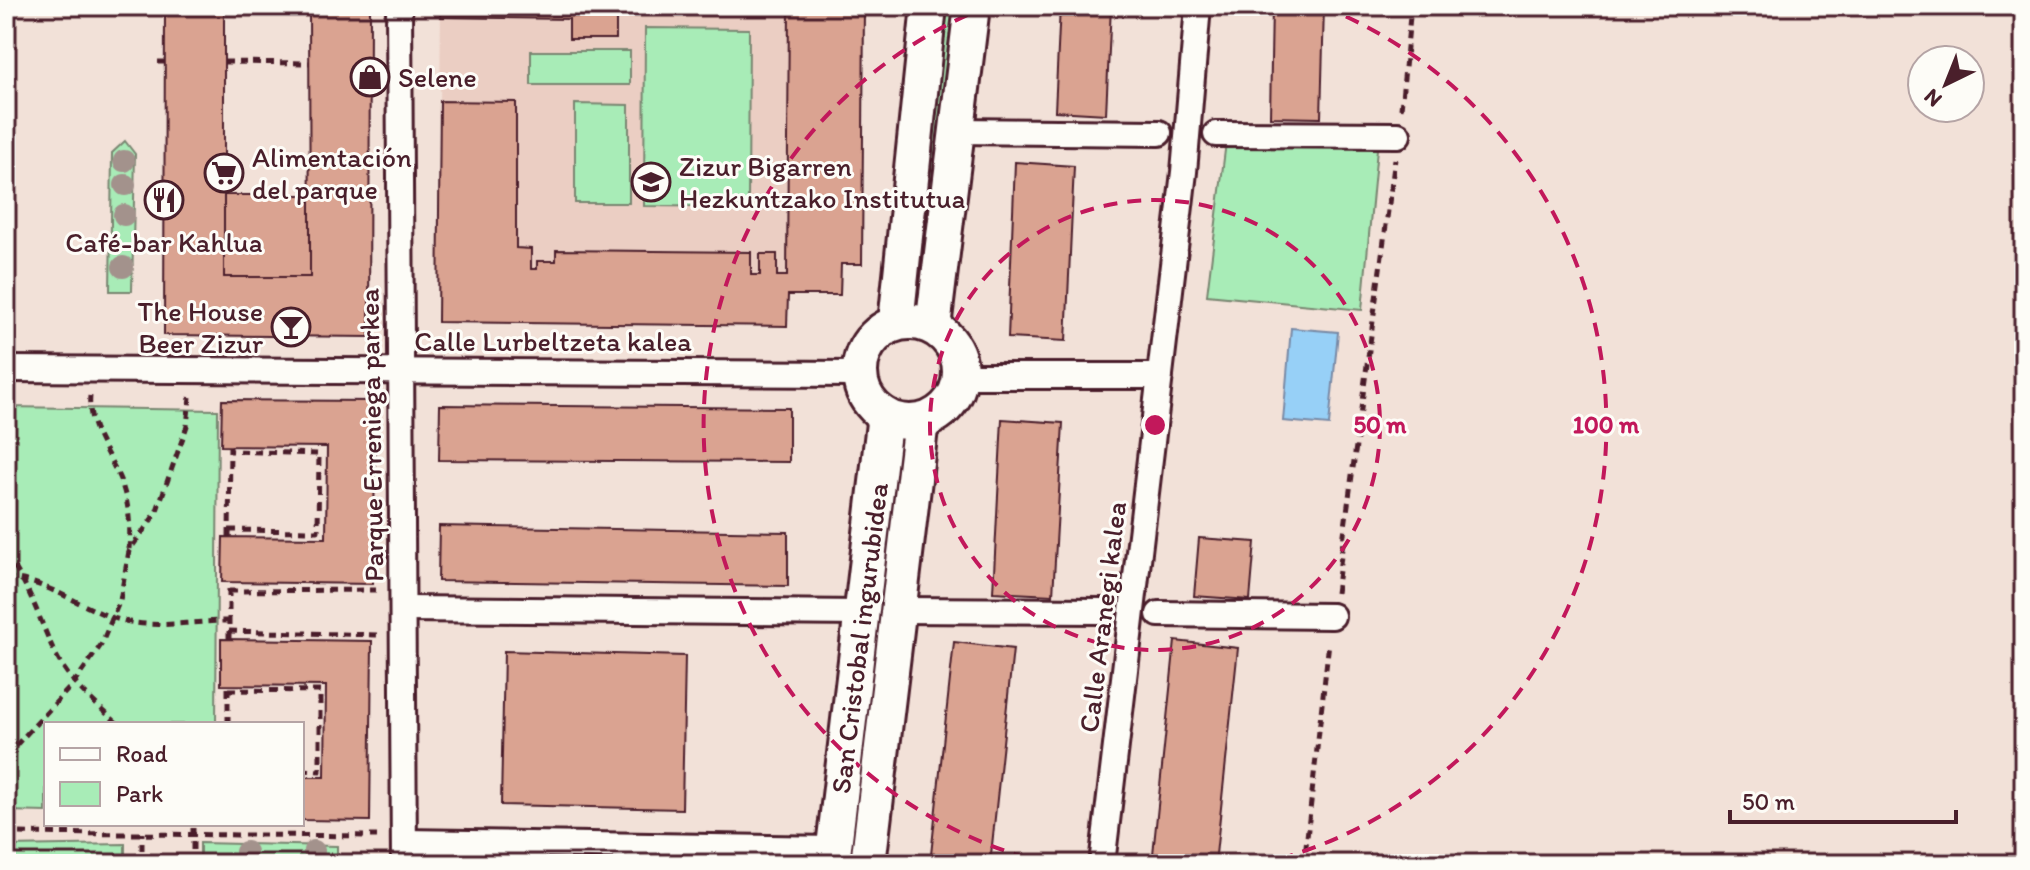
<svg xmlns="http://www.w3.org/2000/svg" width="2030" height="870" viewBox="0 0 2030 870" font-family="Itim,sans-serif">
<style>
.built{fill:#ebcec3}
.green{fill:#a8ecb7;stroke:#798671;stroke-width:2}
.water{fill:#97d0f7;stroke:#7889a5;stroke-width:2}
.building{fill:#daa391;stroke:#4a1f2b;stroke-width:2}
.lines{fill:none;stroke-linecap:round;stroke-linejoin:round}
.street-casing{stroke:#4a1f2b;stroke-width:30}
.secondary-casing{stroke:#4a1f2b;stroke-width:40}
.path{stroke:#4a1f2b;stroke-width:5;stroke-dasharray:8 6;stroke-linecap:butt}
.street{stroke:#fdfcf7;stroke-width:24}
.secondary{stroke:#fdfcf7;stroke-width:34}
.tree{fill:#a3928c}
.ring{fill:none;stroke:#c2185b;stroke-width:4;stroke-dasharray:14 10}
.labels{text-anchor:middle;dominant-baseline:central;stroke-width:6;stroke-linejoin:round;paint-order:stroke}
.poi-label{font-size:28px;fill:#4a1f2b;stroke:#fdfcf7;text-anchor:start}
.street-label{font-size:28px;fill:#4a1f2b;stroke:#fdfcf7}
.centre{fill:#c2185b;stroke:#fdfcf7;stroke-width:4}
.ring-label{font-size:24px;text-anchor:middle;font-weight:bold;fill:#c2185b;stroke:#fdfcf7;stroke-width:6;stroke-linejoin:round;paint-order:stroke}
</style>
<rect width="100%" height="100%" fill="#f2e1d8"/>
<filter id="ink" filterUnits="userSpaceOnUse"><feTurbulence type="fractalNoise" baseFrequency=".0125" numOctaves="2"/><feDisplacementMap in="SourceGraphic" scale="16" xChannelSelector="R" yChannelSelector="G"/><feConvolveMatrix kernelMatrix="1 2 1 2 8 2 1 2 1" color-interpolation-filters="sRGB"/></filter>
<g filter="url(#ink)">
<polygon class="built" points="441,6 864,6 862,264 841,264 840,295 788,295 787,326 438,322"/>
<g class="green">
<polygon points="948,6 956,6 926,255 919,254"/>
<polygon points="645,28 749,29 748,207 644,206"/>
<rect x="531" y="51" width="99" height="34"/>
<polygon points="575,104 629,105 629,203 575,203"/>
<polygon points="125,141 135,154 132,291 110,291 112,153"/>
<polygon points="1226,142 1377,149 1362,310 1207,295"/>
<polygon points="6,143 11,148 8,285 6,285"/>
<polygon points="6,407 218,410 216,724 46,724 46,812 6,811"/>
<polygon points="894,469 901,470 877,660 871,659"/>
<polygon points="867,687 874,688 853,864 846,864"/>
<polygon points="200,843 337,846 337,864 200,864"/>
<polygon points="125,844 125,864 6,864 6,846"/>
</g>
<polygon class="water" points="1291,328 1338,332 1329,425 1283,421"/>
<g class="building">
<polygon points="165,6 224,6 224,277 310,277 309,6 370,6 369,337 164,335"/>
<polygon points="441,6 616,6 616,39 569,39 569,19 440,17"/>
<polygon points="789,6 864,6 862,264 841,264 840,295 788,295 787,326 438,322 440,101 516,102 516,248 531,249 531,269 537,269 537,261 556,261 556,250 751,252 751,275 760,275 760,254 777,254 777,276 787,276"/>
<polygon points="1060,6 1111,6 1106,114 1055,111"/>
<polygon points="1272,6 1324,6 1321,118 1270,117"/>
<polygon points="1015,162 1074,166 1066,341 1008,338"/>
<rect x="224" y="195" width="86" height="82"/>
<polygon points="222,400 376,401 373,584 222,582 223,537 326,538 327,447 221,446"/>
<polygon points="440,405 789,408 789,462 439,460"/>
<polygon points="1002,419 1063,423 1053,595 993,592"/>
<polygon points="439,526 788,532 788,586 438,581"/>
<polygon points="1199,538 1255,542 1250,600 1194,596"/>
<polygon points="221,639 372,641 370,821 302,820 302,777 325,777 326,686 221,685"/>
<polygon points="1175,641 1238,648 1215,864 1152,864"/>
<polygon points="954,642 1013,649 990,864 930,864"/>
<polygon points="504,651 685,656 682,809 501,805"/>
</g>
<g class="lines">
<g class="street-casing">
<g id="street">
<polyline points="399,6 404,864"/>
<polyline points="957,131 1159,133"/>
<polyline points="1216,134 1398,135"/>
<polyline points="6,369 859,374"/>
<polyline points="960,376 1160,376"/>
<polyline points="403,609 862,613"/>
<polyline points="898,610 1103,611"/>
<polyline points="1159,614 1332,616"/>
<polyline points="404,842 834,849"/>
<polyline points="1102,864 1184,172 1198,6"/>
</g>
</g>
<g class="secondary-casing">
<g id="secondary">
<circle cx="910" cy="372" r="50"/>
<polyline points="896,323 929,6"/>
<polyline points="933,327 972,6"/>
<polyline points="832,864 884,423 881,413"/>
<polyline points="868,864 920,429 926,420"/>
</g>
</g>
<g class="path">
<polyline points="158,62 164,62"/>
<polyline points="224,62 309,63"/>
<polyline points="1401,109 1411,6"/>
<path d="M90 396C87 429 109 452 121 482 129 504 131 525 129 549"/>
<polyline points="229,530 318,531 319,454 230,451"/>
<polyline points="229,537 230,446"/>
<path d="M6 556C31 586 39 621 56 655 70 683 95 703 118 724"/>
<path d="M6 578C42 579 78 605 111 617 149 631 190 621 229 621"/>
<polyline points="229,591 376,590"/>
<polyline points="1336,593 1395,159"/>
<polyline points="229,631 377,635"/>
<polyline points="229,639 229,582"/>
<polyline points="228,690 320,691 320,771 302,770"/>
<polyline points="228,724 228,685"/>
<polyline points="6,756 74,683 101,645 120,600 129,551 156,513 187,426 190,397"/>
<polyline points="6,833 377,836"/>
<polyline points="142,864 142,833"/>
<polyline points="193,864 193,824"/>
<polyline points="1304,864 1329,642"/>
</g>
<use href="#street" class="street"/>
<use href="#secondary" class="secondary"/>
</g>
<g class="tree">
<circle cx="124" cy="161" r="11"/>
<circle cx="125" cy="185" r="11"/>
<circle cx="124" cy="215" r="11"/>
<circle cx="123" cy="267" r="11"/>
<circle cx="314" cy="851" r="11"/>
<circle cx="246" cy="852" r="11"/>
</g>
</g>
<g class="ring">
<circle cx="1155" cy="425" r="225"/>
<path d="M1050 864A451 451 0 0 1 986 7M1324 7A451 451 0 0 1 1260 864"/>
</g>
<defs>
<g id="shop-ring" transform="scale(2)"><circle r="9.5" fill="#fdfcf7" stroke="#4a1f2b" stroke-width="1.5"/><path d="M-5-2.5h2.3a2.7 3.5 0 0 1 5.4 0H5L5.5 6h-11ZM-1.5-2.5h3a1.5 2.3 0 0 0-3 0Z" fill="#4a1f2b"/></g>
<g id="supermarket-ring" transform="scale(2)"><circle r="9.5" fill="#fdfcf7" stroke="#4a1f2b" stroke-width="1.5"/><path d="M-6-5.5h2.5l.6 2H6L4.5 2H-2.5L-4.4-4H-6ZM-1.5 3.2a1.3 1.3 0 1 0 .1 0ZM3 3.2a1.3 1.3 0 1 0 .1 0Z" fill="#4a1f2b"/></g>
<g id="school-ring" transform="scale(2)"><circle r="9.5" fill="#fdfcf7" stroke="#4a1f2b" stroke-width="1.5"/><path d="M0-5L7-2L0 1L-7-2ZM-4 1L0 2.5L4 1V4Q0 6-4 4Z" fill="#4a1f2b"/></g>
<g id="restaurant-ring" transform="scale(2)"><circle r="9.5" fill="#fdfcf7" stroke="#4a1f2b" stroke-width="1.5"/><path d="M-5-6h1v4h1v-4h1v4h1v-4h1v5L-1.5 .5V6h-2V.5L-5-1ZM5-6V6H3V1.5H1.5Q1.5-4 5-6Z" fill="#4a1f2b"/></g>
<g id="bar-ring" transform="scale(2)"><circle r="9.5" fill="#fdfcf7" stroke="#4a1f2b" stroke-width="1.5"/><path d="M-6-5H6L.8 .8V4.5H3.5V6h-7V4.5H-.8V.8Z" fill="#4a1f2b"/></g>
</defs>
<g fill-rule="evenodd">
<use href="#shop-ring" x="370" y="77"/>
<use href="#supermarket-ring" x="224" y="173"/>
<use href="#school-ring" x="651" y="182"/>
<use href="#restaurant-ring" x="164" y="200"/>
<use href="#bar-ring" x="291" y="327"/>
</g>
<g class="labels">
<g class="poi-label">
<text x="398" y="77">Selene</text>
<text x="252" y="157">Alimentación<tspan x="252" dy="32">del parque</tspan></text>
<text x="679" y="166">Zizur Bigarren<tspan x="679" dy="32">Hezkuntzako Institutua</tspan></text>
<text x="164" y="242" text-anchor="middle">Café-bar Kahlua</text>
<text x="263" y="311" text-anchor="end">The House<tspan x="263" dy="32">Beer Zizur</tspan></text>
</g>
<g class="street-label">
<text x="553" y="341">Calle Lurbeltzeta kalea</text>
<text transform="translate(371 435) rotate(-91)">Parque Erreniega parkea</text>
<text transform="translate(1102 617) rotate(-83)">Calle Aranegi kalea</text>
<text transform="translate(859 638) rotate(-83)">San Cristobal ingurubidea</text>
</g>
</g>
<circle cx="1155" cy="425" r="12" class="centre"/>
<g class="ring-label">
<text x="1380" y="433">50 m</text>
<text x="1606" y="433">100 m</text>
</g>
<rect width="2030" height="870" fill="none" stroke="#fdfcf7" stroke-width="32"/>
<rect x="16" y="16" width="1998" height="838" fill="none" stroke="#4a1f2b" stroke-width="3" filter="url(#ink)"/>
<rect x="44" y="722" width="260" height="104" fill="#fdfcf7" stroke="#b5a4a5" stroke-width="2"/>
<rect x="60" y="748" width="40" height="12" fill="#fdfcf7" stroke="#b5a4a5" stroke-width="2"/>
<text x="116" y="762" font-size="24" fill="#4a1f2b">Road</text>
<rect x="60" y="782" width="40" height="24" fill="#a8ecb7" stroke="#b5a4a5" stroke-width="2"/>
<text x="116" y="802" font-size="24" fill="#4a1f2b">Park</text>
<g transform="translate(1946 84) rotate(223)"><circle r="38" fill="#fdfcf7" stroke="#b5a4a5" stroke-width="2"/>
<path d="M0-6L14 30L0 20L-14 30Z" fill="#4a1f2b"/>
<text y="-12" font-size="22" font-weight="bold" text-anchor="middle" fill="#4a1f2b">N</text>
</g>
<path d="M1730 810v12h226v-12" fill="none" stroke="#4a1f2b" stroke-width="4"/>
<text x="1742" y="810" font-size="24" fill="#4a1f2b" stroke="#fdfcf7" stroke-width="6" paint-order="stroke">50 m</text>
</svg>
